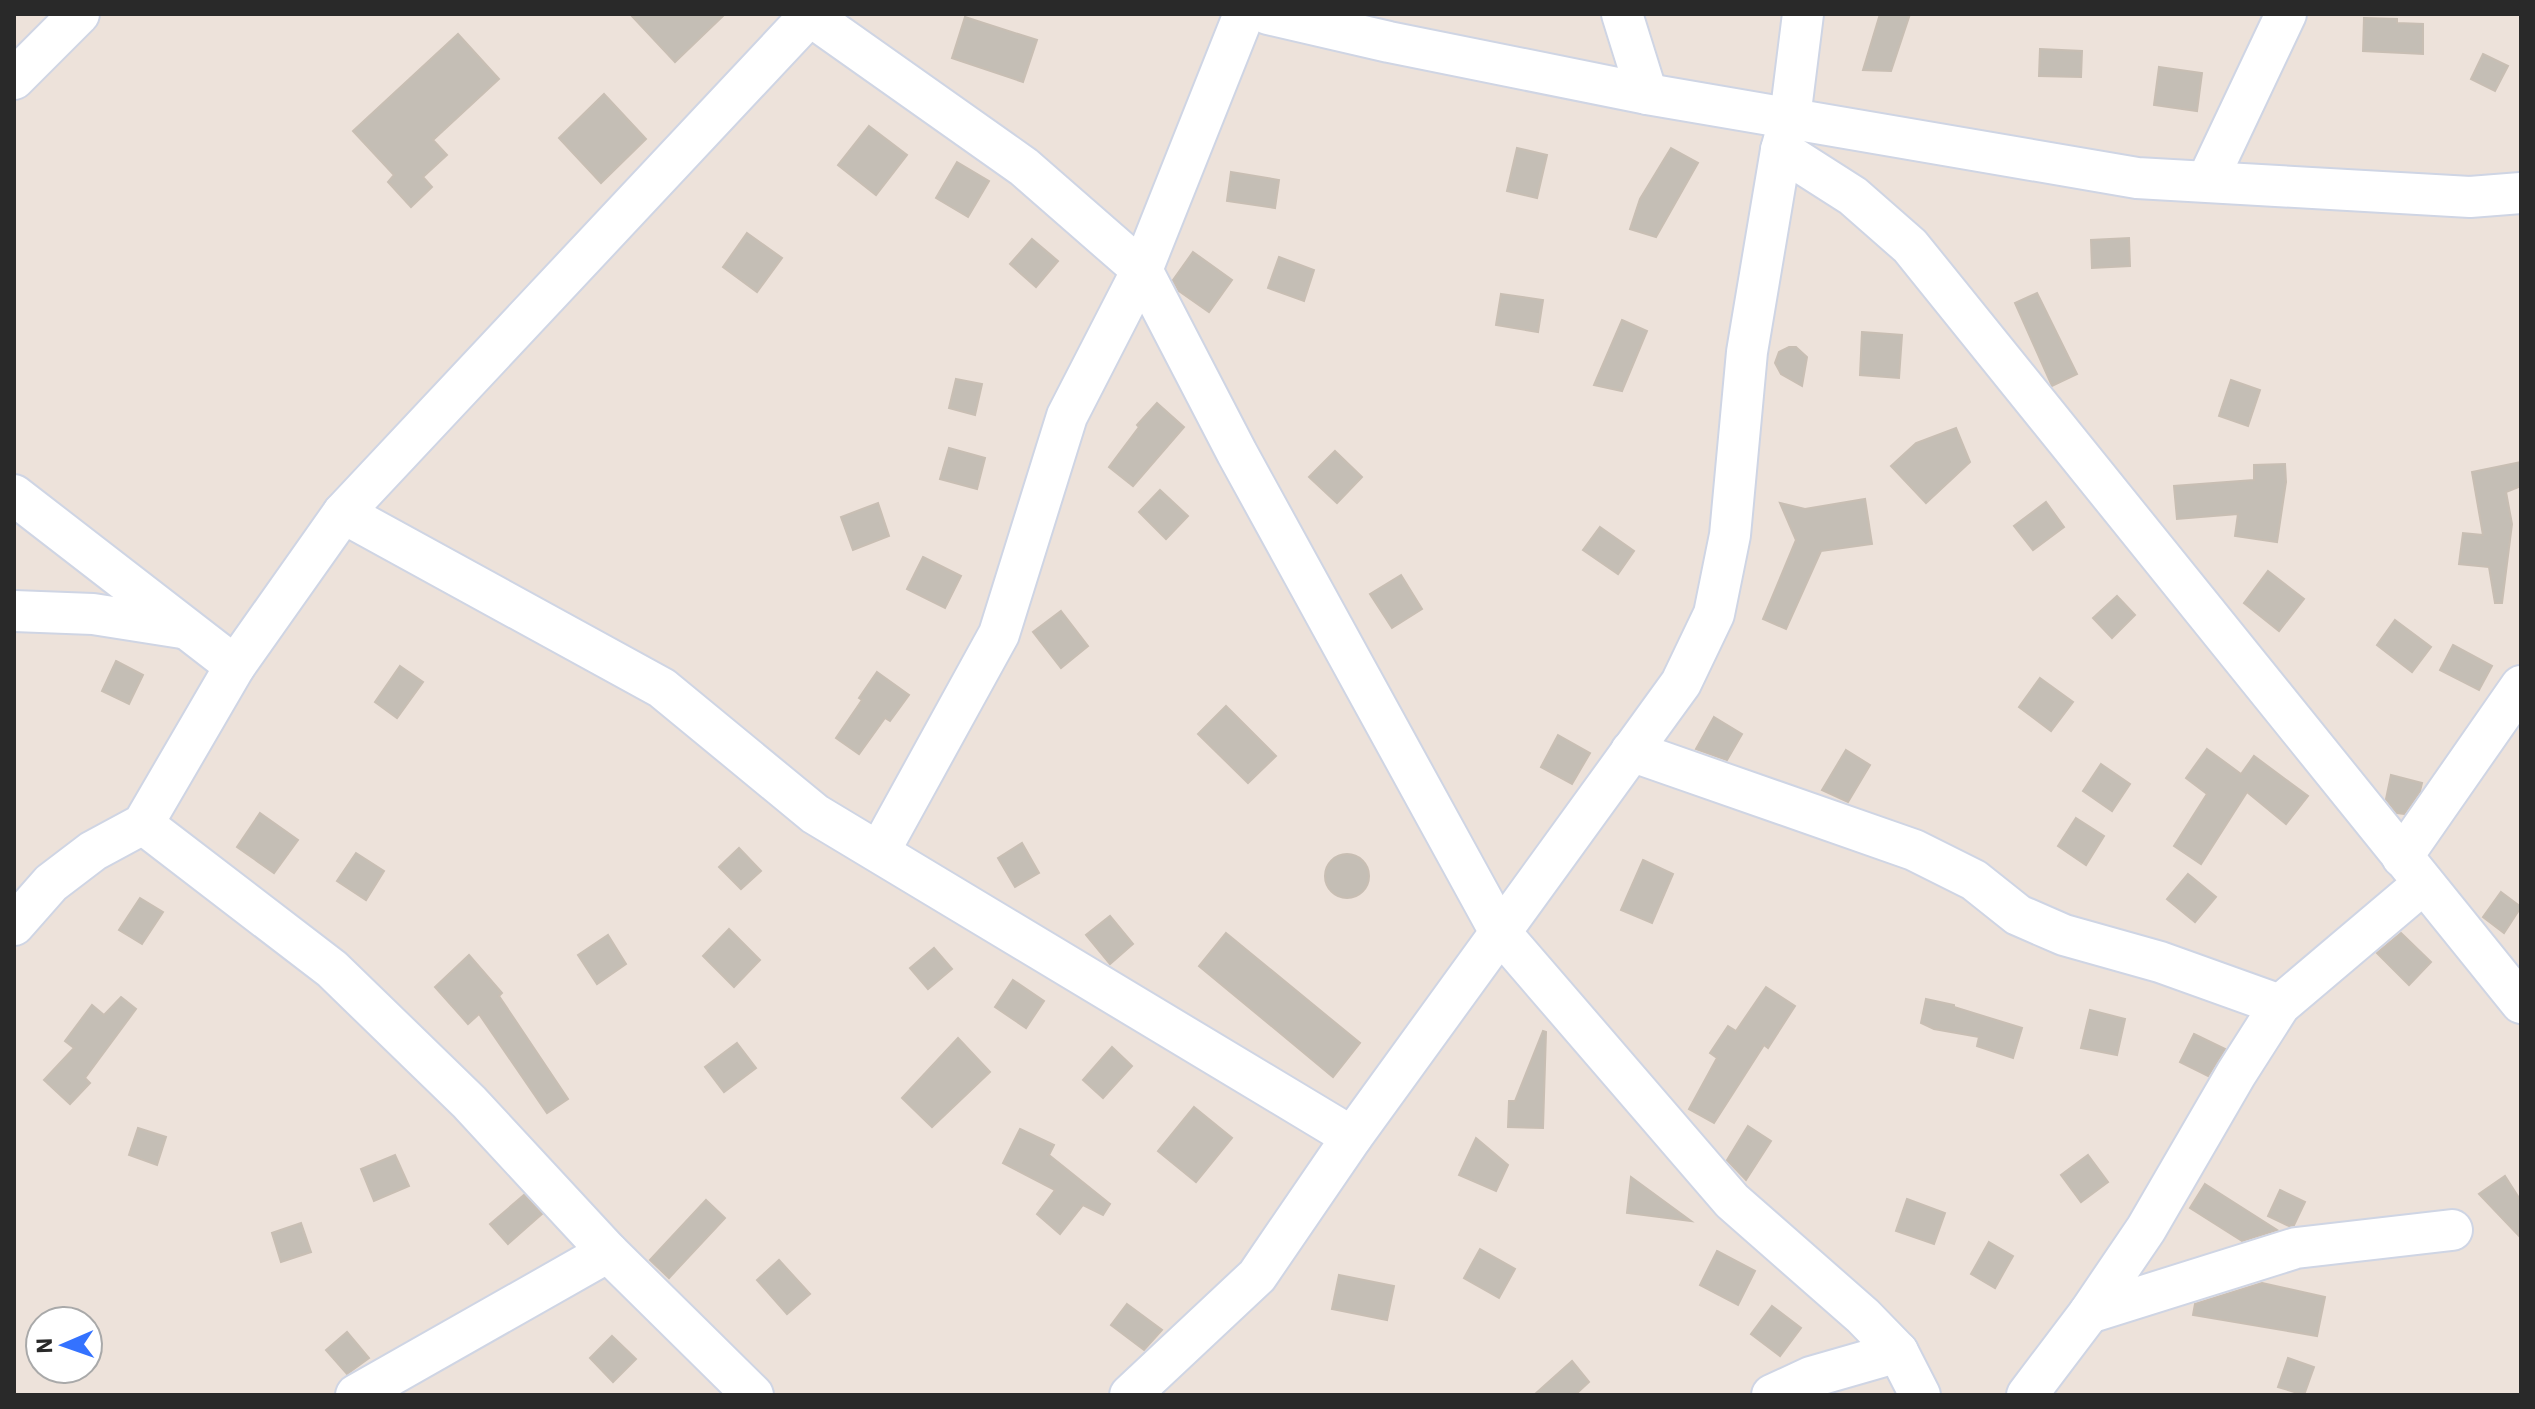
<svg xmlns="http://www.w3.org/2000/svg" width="2535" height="1409" viewBox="0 0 2535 1409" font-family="'IBM Plex Sans',sans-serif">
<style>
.building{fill:#c4beb5;stroke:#c8beb3;stroke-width:2}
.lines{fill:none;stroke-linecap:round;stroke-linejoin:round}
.street-casing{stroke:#cfd5e4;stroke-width:44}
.street{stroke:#fff;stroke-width:40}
</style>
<rect width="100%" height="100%" fill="#ede2da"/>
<g class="building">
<polygon points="630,14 725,14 675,62"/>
<polygon points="1880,14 1910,14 1891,71 1863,70"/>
<polygon points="965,17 1037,40 1023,82 952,58"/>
<polygon points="2364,18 2397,19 2397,23 2423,24 2423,54 2363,51"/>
<polygon points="458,34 499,79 433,140 447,155 423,177 432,187 411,207 388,182 394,175 353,131"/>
<polygon points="2040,49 2082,51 2081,77 2039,76"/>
<polygon points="2483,54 2508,66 2495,91 2471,79"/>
<polygon points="2159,67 2202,73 2197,111 2154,105"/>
<polygon points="604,94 646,139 601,183 559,138"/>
<polygon points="869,126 907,155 876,195 838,165"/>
<polygon points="1517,148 1547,155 1537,198 1507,191"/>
<polygon points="1671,148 1698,163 1656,237 1630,229 1640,199"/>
<polygon points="957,162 989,181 968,217 936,198"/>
<polygon points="1231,172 1279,180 1275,208 1227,201"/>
<polygon points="747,233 782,258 757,292 723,267"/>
<polygon points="2129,238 2130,266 2092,268 2091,240"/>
<polygon points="1032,239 1058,261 1036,287 1010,264"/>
<polygon points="1193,252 1232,280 1209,312 1179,291 1173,280"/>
<polygon points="1279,257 1314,270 1304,301 1268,288"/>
<polygon points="2037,293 2077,374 2052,386 2015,303"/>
<polygon points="1501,294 1543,300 1538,332 1496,325"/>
<polygon points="1622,320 1647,331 1622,391 1594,385"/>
<polygon points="1862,332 1902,335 1899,378 1860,375"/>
<polygon points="1789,347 1796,347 1807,357 1802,386 1781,374 1775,363 1779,352"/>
<polygon points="956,379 982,384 975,415 949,408"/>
<polygon points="2231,380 2260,390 2248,426 2219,416"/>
<polygon points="1157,403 1184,427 1133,486 1109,467 1139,427 1137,425"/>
<polygon points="1956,428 1970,462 1926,503 1891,466 1916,443"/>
<polygon points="949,448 985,458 977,489 940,479"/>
<polygon points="1335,451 1362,477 1337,503 1309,477"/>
<polygon points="2521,462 2521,486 2506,492 2512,524 2502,603 2495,603 2489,567 2459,564 2463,533 2483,535 2472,472"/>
<polygon points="2285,464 2286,482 2277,542 2235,536 2238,514 2177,519 2174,486 2254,480 2254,465"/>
<polygon points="1160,490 1188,516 1166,539 1139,512"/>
<polygon points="1865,499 1872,544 1821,551 1786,629 1763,619 1796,540 1780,503 1805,509"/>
<polygon points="2046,502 2064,527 2033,550 2014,526"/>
<polygon points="878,503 889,536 853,550 841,517"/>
<polygon points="1600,527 1634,551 1618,574 1583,550"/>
<polygon points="923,557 961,576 945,608 907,589"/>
<polygon points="2268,571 2304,599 2279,631 2244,603"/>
<polygon points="1401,575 1422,609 1392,628 1370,594"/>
<polygon points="2117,596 2135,615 2112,638 2093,618"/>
<polygon points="1061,611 1088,646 1061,668 1033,632"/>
<polygon points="2395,620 2431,647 2412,672 2377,645"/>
<polygon points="2453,645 2492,666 2479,690 2440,670"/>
<polygon points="116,661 143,675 129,704 102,691"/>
<polygon points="400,666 423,682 397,718 375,702"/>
<polygon points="877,672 909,695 890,721 885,718 859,754 836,738 862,700 859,698"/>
<polygon points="2040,678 2073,702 2051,731 2019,707"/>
<polygon points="1226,706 1276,756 1248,783 1198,734"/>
<polygon points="1714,717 1742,734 1727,760 1696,749"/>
<polygon points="1558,735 1590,753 1572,784 1541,767"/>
<polygon points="2207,749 2241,774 2254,756 2308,796 2286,824 2247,792 2201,864 2174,846 2207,794 2186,778"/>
<polygon points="1846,750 1870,765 1848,802 1822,790"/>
<polygon points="2101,764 2130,784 2112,811 2083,791"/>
<polygon points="2391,775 2422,783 2420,791 2404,814 2397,813 2386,799"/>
<polygon points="260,813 298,840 274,873 237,847"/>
<polygon points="2076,818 2104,836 2086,865 2058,846"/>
<polygon points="1022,843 1039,873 1015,887 998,858"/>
<polygon points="739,848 761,871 741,889 719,867"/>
<polygon points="356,853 384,871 366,900 337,881"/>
<circle cx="1347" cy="876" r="22"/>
<polygon points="1643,860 1673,874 1652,923 1621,910"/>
<polygon points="2188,874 2216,897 2195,922 2167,899"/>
<polygon points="2501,892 2521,907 2504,933 2483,917"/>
<polygon points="140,898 163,912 142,944 119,930"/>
<polygon points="1110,916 1133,944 1110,964 1086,935"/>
<polygon points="729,929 760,960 734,987 703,956"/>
<polygon points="1226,933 1360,1043 1333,1077 1199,966"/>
<polygon points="2401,933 2431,962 2409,985 2377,953"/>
<polygon points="608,935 626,964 597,984 578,955"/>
<polygon points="934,948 952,969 928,989 910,968"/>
<polygon points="469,955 502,993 499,996 568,1099 547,1113 479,1014 468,1024 435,987"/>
<polygon points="1013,980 1044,1001 1026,1028 995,1007"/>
<polygon points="1766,987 1795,1006 1768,1048 1764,1045 1714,1123 1689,1109 1717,1058 1710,1053 1728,1026 1736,1031"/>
<polygon points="121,997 136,1009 85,1078 90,1083 70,1104 44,1080 74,1048 65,1041 92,1005 104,1015"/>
<polygon points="1926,999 1954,1005 1954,1007 2022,1028 2013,1058 1977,1046 1979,1037 1934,1029 1921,1023"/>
<polygon points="2090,1010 2125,1019 2117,1055 2081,1048"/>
<polygon points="1543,1031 1546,1032 1543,1128 1508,1127 1509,1101 1515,1101"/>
<polygon points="2194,1034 2225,1049 2208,1076 2180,1062"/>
<polygon points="958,1038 990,1072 932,1127 902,1098"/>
<polygon points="737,1043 756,1068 724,1092 705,1067"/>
<polygon points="1112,1047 1132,1066 1103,1098 1083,1080"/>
<polygon points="1194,1107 1232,1138 1196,1182 1158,1151"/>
<polygon points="1748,1126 1771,1141 1746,1180 1727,1160"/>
<polygon points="138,1128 166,1137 157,1165 129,1155"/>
<polygon points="1020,1129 1054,1145 1049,1155 1110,1204 1103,1215 1083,1205 1060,1234 1037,1214 1055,1190 1003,1163"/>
<polygon points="1476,1138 1508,1165 1496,1191 1459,1175"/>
<polygon points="395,1155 409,1186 374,1201 361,1169"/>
<polygon points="2088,1155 2108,1182 2081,1202 2061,1175"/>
<polygon points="2505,1176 2521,1201 2521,1238 2479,1194"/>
<polygon points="1631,1177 1691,1221 1627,1213"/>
<polygon points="2205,1184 2277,1230 2242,1241 2190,1208"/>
<polygon points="2280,1190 2305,1202 2294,1225 2289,1226 2268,1216"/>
<polygon points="524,1195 542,1214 508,1244 490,1224"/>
<polygon points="1907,1199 1945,1213 1934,1244 1896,1231"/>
<polygon points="706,1200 725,1218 669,1278 650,1260"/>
<polygon points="301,1223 311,1252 281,1262 272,1233"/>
<polygon points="1989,1242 2013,1256 1995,1288 1971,1274"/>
<polygon points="1480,1249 1515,1269 1499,1298 1464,1278"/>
<polygon points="1717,1251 1755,1271 1738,1305 1700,1285"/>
<polygon points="779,1260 810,1294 787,1314 757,1280"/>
<polygon points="1339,1275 1394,1286 1387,1320 1332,1309"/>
<polygon points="2262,1283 2325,1297 2317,1336 2193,1315 2195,1304"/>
<polygon points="1127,1304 1162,1330 1144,1350 1111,1325"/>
<polygon points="1772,1306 1801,1328 1780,1356 1751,1334"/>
<polygon points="347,1332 369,1358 347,1374 326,1350"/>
<polygon points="612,1336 636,1359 613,1382 590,1358"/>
<polygon points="2288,1358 2314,1367 2304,1395 2278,1387"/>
<polygon points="1572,1361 1589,1382 1575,1395 1534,1395"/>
</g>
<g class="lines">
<g class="street-casing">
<g id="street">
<polyline points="1268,14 1389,42 1647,94 2137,178 2470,197 2521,193"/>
<polyline points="1622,14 1647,94"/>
<polyline points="809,15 1024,167 1142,270 1237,453 1500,932 1732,1201 1863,1316 1898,1352 1920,1395"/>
<polyline points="14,79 79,14"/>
<polyline points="1781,150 1853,196 1910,246 2521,1003"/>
<polyline points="2207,181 2286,14"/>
<polyline points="14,495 235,666 343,513 811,14"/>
<polyline points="343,513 662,688 815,814 1352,1137"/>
<polyline points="14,611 93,614 182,628"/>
<polyline points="1631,751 1914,850 1974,880 2018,915 2064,935 2160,962 2280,1005"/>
<polyline points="143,824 332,969 469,1102 608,1252 753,1395"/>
<polyline points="879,852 999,634 1067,416 1142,270 1244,14"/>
<polyline points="2402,857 2521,686"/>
<polyline points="14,925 51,883 93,851 143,824 235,666"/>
<polyline points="2089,1313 2296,1248 2452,1230"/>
<polyline points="356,1395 608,1252"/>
<polyline points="1130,1395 1257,1276 1352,1137 1681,683 1714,614 1730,535 1747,352 1781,150 1790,118 1803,14"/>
<polyline points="1772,1395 1811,1377 1898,1352"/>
<polyline points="2027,1395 2089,1313 2146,1229 2236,1074 2280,1005 2423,884"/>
</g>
</g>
<use href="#street" class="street"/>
</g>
<rect width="2535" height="1409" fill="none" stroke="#292929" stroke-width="32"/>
<g transform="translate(64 1345) rotate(268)"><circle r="38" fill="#ffffff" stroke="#a9a9a9" stroke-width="2"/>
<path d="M0-6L14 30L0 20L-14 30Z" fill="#3472ff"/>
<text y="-12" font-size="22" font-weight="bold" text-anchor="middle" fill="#292929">N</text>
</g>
</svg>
